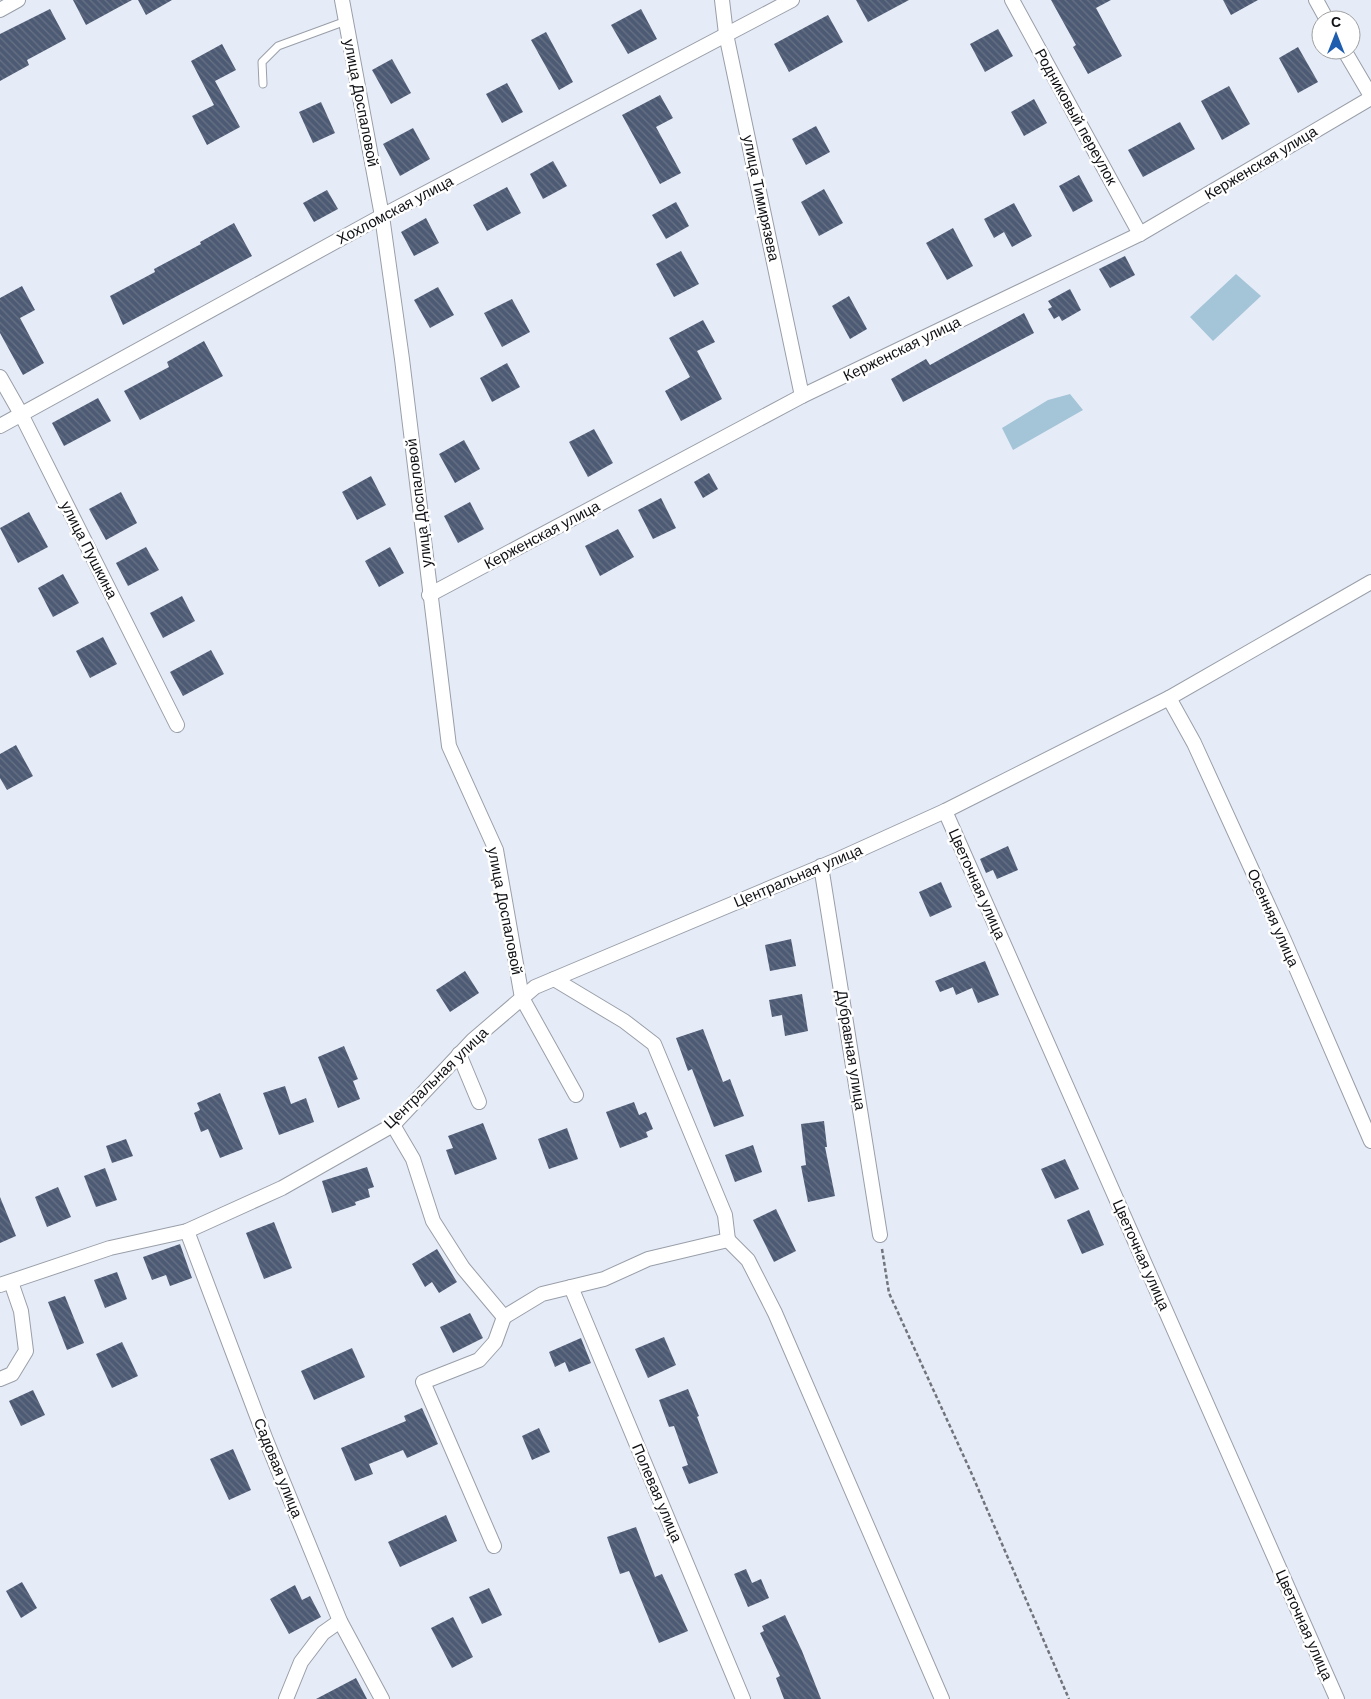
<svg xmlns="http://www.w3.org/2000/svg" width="1371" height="1699" viewBox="0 0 1371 1699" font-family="'DM Sans',sans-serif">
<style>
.water{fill:#a4c4d8}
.building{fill:url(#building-back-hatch)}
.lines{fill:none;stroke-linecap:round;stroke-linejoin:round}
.service-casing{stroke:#999fa9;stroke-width:9}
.minor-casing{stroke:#999fa9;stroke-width:16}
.path{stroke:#71747b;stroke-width:2.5;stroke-dasharray:4 2.5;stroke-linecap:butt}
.service{stroke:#fff;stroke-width:7}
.minor{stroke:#fff;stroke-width:14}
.labels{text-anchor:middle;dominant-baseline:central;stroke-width:5;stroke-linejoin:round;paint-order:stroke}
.street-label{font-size:15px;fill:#101115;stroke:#fff}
</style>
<defs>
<pattern id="building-back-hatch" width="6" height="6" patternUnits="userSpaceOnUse" patternTransform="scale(1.25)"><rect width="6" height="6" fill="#4d5a74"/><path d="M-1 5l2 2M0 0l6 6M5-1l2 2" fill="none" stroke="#687285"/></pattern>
</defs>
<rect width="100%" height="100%" fill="#e6ecf7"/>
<g class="water">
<polygon points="1236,274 1261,296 1213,341 1190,317"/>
<polygon points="1070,394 1083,410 1013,450 1002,428 1048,400"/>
</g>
<g class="building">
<polygon points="73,0 132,0 86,25"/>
<polygon points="138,0 172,0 146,15"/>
<polygon points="856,0 909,0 868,22"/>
<polygon points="1051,0 1111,0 1096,8 1122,56 1088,74 1073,47 1076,45"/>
<polygon points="1223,0 1258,0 1231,15"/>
<polygon points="50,9 66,39 27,60 29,65 0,81 0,34"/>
<polygon points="641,9 657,39 628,54 611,25"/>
<polygon points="828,15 843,42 789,72 774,44"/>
<polygon points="998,29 1013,56 985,72 970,44"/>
<polygon points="546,32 573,82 559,90 531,40"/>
<polygon points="222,44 236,70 215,81 240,127 207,145 192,116 214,105 191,61"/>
<polygon points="1298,47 1318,82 1298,93 1279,58"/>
<polygon points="392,59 411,93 391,104 372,70"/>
<polygon points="507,83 523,112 502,123 486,94"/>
<polygon points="1229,86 1250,124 1222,140 1201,101"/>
<polygon points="660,95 673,118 656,127 681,173 660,184 622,115"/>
<polygon points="1034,99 1047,123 1024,136 1011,112"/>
<polygon points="321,102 335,133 313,143 299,112"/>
<polygon points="1180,122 1195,149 1143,177 1128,150"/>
<polygon points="816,126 830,152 806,165 792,139"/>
<polygon points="413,128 430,159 400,176 383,144"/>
<polygon points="553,161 567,186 543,199 530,174"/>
<polygon points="1079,175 1093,201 1073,212 1059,186"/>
<polygon points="507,187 521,213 487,231 473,205"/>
<polygon points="824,189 843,223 819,236 801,202"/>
<polygon points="327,190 338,209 314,222 303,203"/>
<polygon points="676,202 689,226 666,239 652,215"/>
<polygon points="1014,203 1032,236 1012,247 1004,232 994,238 984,219"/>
<polygon points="426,218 439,243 414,256 401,232"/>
<polygon points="234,223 252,256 123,325 110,296 155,272 154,269 201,244 200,242"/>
<polygon points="953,228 973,266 947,280 926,243"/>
<polygon points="681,251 699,284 674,297 656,264"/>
<polygon points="1125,256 1135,275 1110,288 1099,269"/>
<polygon points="22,286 35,310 20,318 44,363 23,375 0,333 0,298"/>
<polygon points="438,287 454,315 430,328 414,300"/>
<polygon points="1070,289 1081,310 1062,321 1059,316 1054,319 1048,309 1052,307 1048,301"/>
<polygon points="849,296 867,329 850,339 832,306"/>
<polygon points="512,299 530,332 502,347 484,313"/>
<polygon points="1024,313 1034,333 903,402 891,379 926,359 930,365"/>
<polygon points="703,320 715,342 697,351 722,399 681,421 665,391 690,377 669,338"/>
<polygon points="204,341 223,376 140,420 124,391 169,367 167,362"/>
<polygon points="507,363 520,387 492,402 480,378"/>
<polygon points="98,398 111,421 64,446 52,423"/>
<polygon points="594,429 613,463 588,477 569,442"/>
<polygon points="464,440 480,469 455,483 439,454"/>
<polygon points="709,473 718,489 703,498 694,482"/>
<polygon points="371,476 386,505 357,520 342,492"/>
<polygon points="121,492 137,523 106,540 89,509"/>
<polygon points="661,498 676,528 653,539 638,510"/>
<polygon points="470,502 484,529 458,543 444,516"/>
<polygon points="29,512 48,547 18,563 0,528"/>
<polygon points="618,529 634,557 600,576 585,546"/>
<polygon points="146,547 159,570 128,586 116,563"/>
<polygon points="390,547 404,573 379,587 365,561"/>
<polygon points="63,574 79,603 53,617 38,588"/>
<polygon points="182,596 195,621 163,638 150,613"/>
<polygon points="103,637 117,664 90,678 76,651"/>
<polygon points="211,650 224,674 183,696 170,672"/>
<polygon points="16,745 33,776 7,790 0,778 0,754"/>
<polygon points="1008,846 1018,870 997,879 993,870 986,873 980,859"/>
<polygon points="941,882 952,907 930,917 919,892"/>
<polygon points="791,939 796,966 770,971 765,945"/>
<polygon points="985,961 999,995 978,1003 972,988 956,995 953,987 940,992 935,981"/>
<polygon points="465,971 479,993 450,1012 436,990"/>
<polygon points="802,994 808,1031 785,1036 782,1015 772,1017 769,1000"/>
<polygon points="703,1029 723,1082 730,1079 744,1116 714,1127 692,1069 688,1071 676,1038"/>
<polygon points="344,1046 358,1079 353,1081 360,1099 338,1108 318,1057"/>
<polygon points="285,1086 291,1104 306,1098 314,1122 279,1135 263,1093"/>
<polygon points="220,1093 243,1149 220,1158 208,1129 201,1132 194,1113 200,1110 197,1103"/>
<polygon points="634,1102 639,1115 646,1112 653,1129 646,1132 648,1137 620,1148 606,1112"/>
<polygon points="824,1121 827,1147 825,1147 835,1196 808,1202 801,1166 806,1165 801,1124"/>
<polygon points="483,1123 497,1159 455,1175 446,1150 453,1148 448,1136"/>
<polygon points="567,1128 578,1159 549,1169 538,1139"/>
<polygon points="126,1139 133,1156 112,1163 106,1146"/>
<polygon points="753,1145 762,1172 735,1182 725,1155"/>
<polygon points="1065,1159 1079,1189 1055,1199 1041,1169"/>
<polygon points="367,1167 374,1187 368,1189 370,1197 355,1202 356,1205 332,1213 322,1181"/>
<polygon points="105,1168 117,1200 96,1207 84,1176"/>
<polygon points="58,1187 71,1217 47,1227 35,1197"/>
<polygon points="0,1197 16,1236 0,1243"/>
<polygon points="776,1209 796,1251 774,1262 753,1220"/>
<polygon points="1089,1210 1104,1245 1082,1254 1067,1220"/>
<polygon points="274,1222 292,1268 264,1279 246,1233"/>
<polygon points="180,1244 192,1278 170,1286 166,1275 152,1280 143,1257"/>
<polygon points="437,1249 457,1282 439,1293 432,1282 425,1287 412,1264"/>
<polygon points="117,1272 127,1299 105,1308 94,1280"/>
<polygon points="65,1296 84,1343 67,1350 48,1302"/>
<polygon points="470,1313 483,1338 453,1353 440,1327"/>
<polygon points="664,1337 676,1365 648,1378 635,1349"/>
<polygon points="581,1338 591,1363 569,1372 565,1362 555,1367 549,1352"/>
<polygon points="122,1342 138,1376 112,1388 96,1354"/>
<polygon points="352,1348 365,1377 314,1400 301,1371"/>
<polygon points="688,1389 699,1416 697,1417 718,1473 689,1484 682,1467 688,1465 674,1426 669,1427 659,1400"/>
<polygon points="33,1390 45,1415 21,1426 9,1401"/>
<polygon points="422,1408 438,1444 407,1458 403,1450 369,1464 373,1474 355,1481 341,1448 406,1421 404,1416"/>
<polygon points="539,1428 550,1452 532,1460 522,1436"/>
<polygon points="233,1449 251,1490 229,1500 210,1459"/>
<polygon points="446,1515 457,1541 400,1567 388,1542"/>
<polygon points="636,1527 655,1577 662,1574 688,1631 659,1643 629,1571 620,1574 607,1537"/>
<polygon points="746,1569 752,1583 761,1579 769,1598 748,1607 734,1574"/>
<polygon points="22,1582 37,1608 21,1618 6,1591"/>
<polygon points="295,1585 302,1600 310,1596 321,1617 289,1634 270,1599"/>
<polygon points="489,1588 502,1615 482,1624 469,1597"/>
<polygon points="785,1615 802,1651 821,1699 784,1699 776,1678 780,1676 760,1633 764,1631 762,1626"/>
<polygon points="453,1617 473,1657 452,1668 431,1628"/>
<polygon points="356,1678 367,1699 316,1699"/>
</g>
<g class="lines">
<g class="service-casing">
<polyline id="service" points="263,84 262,62 278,46 346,21"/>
</g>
<g class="minor-casing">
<g id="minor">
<polyline points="342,0 382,216 402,359 449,746 496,850 522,998 576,1095"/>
<polyline points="722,0 726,34 802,396"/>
<polyline points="1012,0 1140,234"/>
<polyline points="1316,0 1327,20"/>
<polyline points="0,10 18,0"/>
<polyline points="1344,50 1371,96"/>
<polyline points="0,377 21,414 177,725"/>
<polyline points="0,426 382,216 792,0"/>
<polyline points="429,595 802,396 1140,234 1371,98"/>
<polyline points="1169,698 1194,743 1284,940 1371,1141"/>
<polyline points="945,811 1337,1699"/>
<polyline points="821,866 880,1235"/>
<polyline points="459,1054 479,1102"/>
<polyline points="393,1125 413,1159 433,1221 463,1268 504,1317 542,1294 604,1279 648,1259 728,1240 725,1215 654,1044 624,1021 554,979"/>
<polyline points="187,1231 266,1440 340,1621 382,1699"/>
<polyline points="728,1240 748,1260 775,1313 942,1699"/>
<polyline points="0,1285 110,1248 187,1231 282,1188 393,1125 473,1040 535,987 839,859 945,811 1169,698 1371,582"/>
<polyline points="571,1287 743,1699"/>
<polyline points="0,1379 12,1374 26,1351 21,1311 11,1282"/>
<polyline points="494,1546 423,1382 479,1360 495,1342 504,1317"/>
<polyline points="286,1699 301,1662 323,1633 340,1621"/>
</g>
</g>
<polyline class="path" points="882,1249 889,1293 970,1470 1069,1699"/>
<use href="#service" class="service"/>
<use href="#minor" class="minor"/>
</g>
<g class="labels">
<g class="street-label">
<text transform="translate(361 103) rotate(79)">улица Доспаловой</text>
<text transform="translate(1076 117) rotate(61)">Родниковый переулок</text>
<text transform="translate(1261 163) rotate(-31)">Керженская улица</text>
<text transform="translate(761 198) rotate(78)">улица Тимирязева</text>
<text transform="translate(395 210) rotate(-28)">Хохломская улица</text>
<text transform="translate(902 349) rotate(-26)">Керженская улица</text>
<text transform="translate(419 503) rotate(-97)">улица Доспаловой</text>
<text transform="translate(542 535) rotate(-28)">Керженская улица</text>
<text transform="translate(89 550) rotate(63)">улица Пушкина</text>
<text transform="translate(798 876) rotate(-23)">Центральная улица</text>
<text transform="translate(977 884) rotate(66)">Цветочная улица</text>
<text transform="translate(505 911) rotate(79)">улица Доспаловой</text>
<text transform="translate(1273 918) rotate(66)">Осенняя улица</text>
<text transform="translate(851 1050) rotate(81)">Дубравная улица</text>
<text transform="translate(436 1078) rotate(-44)">Центральная улица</text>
<text transform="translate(1141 1255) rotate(66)">Цветочная улица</text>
<text transform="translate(278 1468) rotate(68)">Садовая улица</text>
<text transform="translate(657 1493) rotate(67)">Полевая улица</text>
<text transform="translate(1304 1625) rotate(66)">Цветочная улица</text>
</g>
</g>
<g transform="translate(1336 35)"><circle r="24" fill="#ffffff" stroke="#9fa0a1"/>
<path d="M0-4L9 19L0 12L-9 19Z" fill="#1f5eaf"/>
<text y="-8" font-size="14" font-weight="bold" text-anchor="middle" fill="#101115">С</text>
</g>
</svg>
